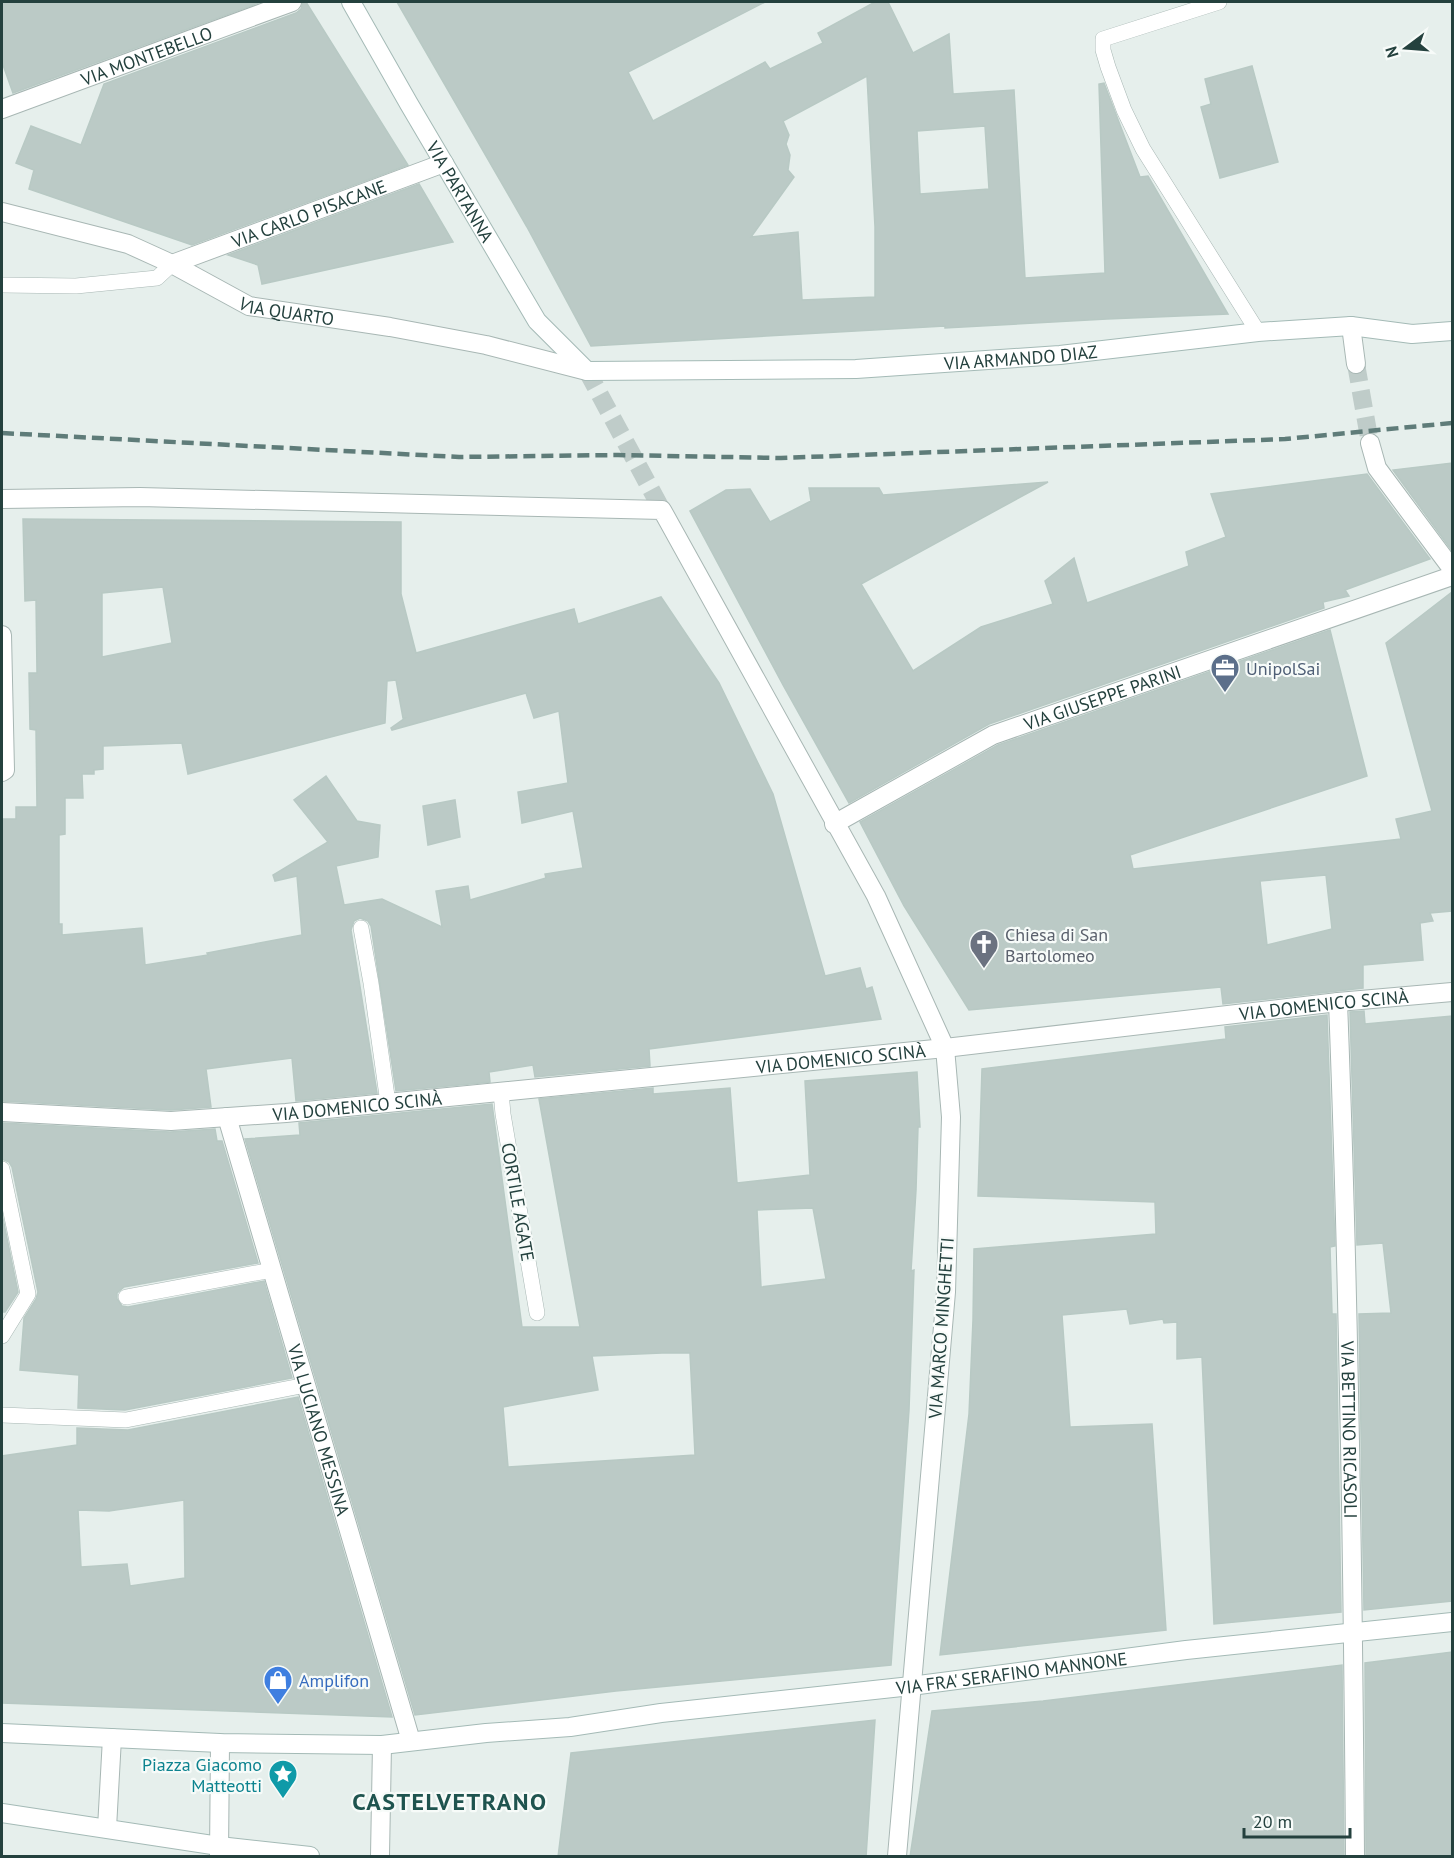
<svg xmlns="http://www.w3.org/2000/svg" width="1454" height="1858" viewBox="0 0 1454 1858" font-family="'PT Sans',sans-serif">
<style>
.building{fill:#bbcac6;stroke:#b8c9c4;stroke-width:1.5;fill-rule:evenodd}
.lines{fill:none;stroke-linecap:round;stroke-linejoin:round}
.street-tunnel{stroke:#bfccc9;stroke-width:18;stroke-dasharray:18 9;stroke-linecap:butt}
.lane-casing{stroke:#a8b7b4;stroke-width:16}
.street-casing{stroke:#a8b7b4;stroke-width:20}
.secondary-casing{stroke:#a4bab6;stroke-width:20}
.lane{stroke:#fff;stroke-width:15}
.street{stroke:#fff;stroke-width:18}
.secondary{stroke:#fff;stroke-width:18}
.rail{stroke:#5f7c79;stroke-width:4.5;stroke-dasharray:12 6;stroke-linecap:butt}
.labels{text-anchor:middle;dominant-baseline:central;stroke-width:4.5;stroke-linejoin:round;paint-order:stroke}
.street-label{font-size:18px;fill:#24413e;stroke:#f7fbf9}
.service-label{font-size:18px;fill:#4e5e75;stroke:#f7fbf9;text-anchor:start}
.worship-label{font-size:18px;fill:#5b616d;stroke:#f7fbf9;text-anchor:start}
.shop-label{font-size:18px;fill:#366cbe;stroke:#f7fbf9;text-anchor:start}
.culture-label{font-size:18px;fill:#0d838f;stroke:#f7fbf9;text-anchor:end}
.district-label{font-size:24px;font-weight:bold;letter-spacing:1.5px;fill:#1f544f;stroke:#f7fbf9}
</style>
<rect width="100%" height="100%" fill="#e6efec"/>
<g class="building">
<polygon points="2,2 261,2 13,93 2,62"/>
<polygon points="303,2 306,2 408,165 192,245 29,189 34,170 16,163 31,126 81,145 104,84 296,13 301,9"/>
<path d="M397 2H765L628 72 653 121 765 62 770 69 823 43 818 33 875 2H888L913 53 949 34 953 94 1014 90 1025 278 1105 273 1099 84 1104 83 1140 177 1148 176 1228 314 1107 319 945 328V326L591 346 527 227ZM867 76 875 227V297L802 300 798 232 751 237 794 177 788 170 790 155 786 144 789 135 783 121ZM985 126 989 189 920 194 917 131Z"/>
<polygon points="1252,66 1278,162 1220,178 1201,107 1211,104 1205,79"/>
<polygon points="419,184 453,242 262,284 258,265 228,255"/>
<polygon points="1452,463 1452,551 1393,470"/>
<polygon points="1367,474 1430,559 1345,590 1349,596 1323,602 1324,608 989,724 849,803 783,685 690,511 726,490 750,489 770,522 811,501 809,488 879,488 883,495 1048,482 861,584 913,671 981,627 1053,604 1045,581 1074,558 1087,603 1189,566 1186,552 1226,537 1211,494"/>
<path d="M23 519 401 522V594L416 653 574 609 578 624 661 597 719 683 773 794 825 976 860 968 866 989 872 987 881 1019 649 1049 650 1066 535 1077 533 1065 489 1072 490 1082 396 1091 371 926 368 921 360 918 354 921 351 930 377 1093 296 1101 292 1058 206 1069 211 1107 171 1110 2 1101V819H16V807H37L36 730 30 729 29 673H37L36 600 25 601ZM163 587 172 643 102 657V593ZM396 680 403 718H405L391 728 392 730 526 693 534 718 559 711 568 783 518 792 522 823 573 811 583 868 545 874 546 878 470 900 468 886 436 891 442 927 382 899 344 905 336 866 378 857 380 825 357 821 326 776 294 800 328 842 273 875 275 881 297 876 302 935 207 953 208 955 145 965 142 928 62 935V924H59V835L65 834V798H83L82 774H94V770L103 769V746L182 743 188 774 385 723 387 681Z"/>
<path d="M1452 592V911L1430 913 1433 921 1420 923 1423 960 1363 965V988L1223 1004 1221 987 969 1010 904 906 860 822 998 745 1330 630 1367 776 1130 855 1133 869 1401 839 1396 819 1432 811 1386 643ZM1326 875 1332 929 1267 945 1260 881Z"/>
<polygon points="455,800 460,837 428,845 423,806"/>
<polygon points="1364,1011 1365,1024 1452,1016 1452,1601 1364,1610 1359,1314 1391,1313 1383,1243 1357,1245 1350,1012"/>
<polygon points="1327,1015 1335,1246 1330,1247 1332,1314 1336,1314 1341,1612 1214,1624 1202,1357 1177,1359 1177,1322 1164,1323 1163,1319 1130,1324 1127,1309 1062,1315 1070,1427 1152,1424 1166,1630 940,1655 969,1414 973,1320 974,1249 1156,1234 1155,1202 978,1196 982,1069 1226,1039 1225,1027"/>
<path d="M917 1072 920 1127H918L916 1190 911 1271 914 1270 909 1410 891 1665 616 1691 415 1715 245 1139 300 1135 299 1123 492 1104 522 1327H580L539 1099 653 1088V1094L730 1088 737 1183 810 1175 805 1081ZM813 1208 826 1279 761 1287 757 1210ZM662 1353H690L695 1455 508 1467 503 1407 598 1390 592 1356Z"/>
<polygon points="2,1123 170,1132 215,1129 217,1141 222,1141 258,1263 124,1287 117,1293 117,1299 122,1306 128,1307 264,1281 292,1378 125,1410 78,1408 79,1375 20,1370 24,1318 36,1299 38,1292 12,1167 9,1162 2,1159"/>
<polygon points="2,1214 18,1292 5,1312 2,1312"/>
<path d="M298 1397 392 1717 2 1703V1456L77 1445V1428L128 1430ZM184 1500 185 1578 130 1586 127 1564 81 1567 78 1510 109 1511Z"/>
<polygon points="1452,1652 1452,1857 1366,1857 1365,1663"/>
<polygon points="1342,1665 1344,1857 910,1857 932,1711 1043,1701"/>
<polygon points="875,1720 866,1857 558,1857 571,1753"/>
</g>
<g class="lines">
<g class="street-tunnel">
<polyline points="1356,364 1370,443"/>
<polyline points="587,371 662,510"/>
</g>
<g class="lane-casing">
<g id="lane">
<polyline points="1219,2 1103,39 1103,50 1108,67 1124,110 1143,149 1258,332"/>
<polyline points="2,285 76,286 157,278 172,264"/>
<polyline points="361,928 371,983 388,1103"/>
<polyline points="501,1092 503,1114 537,1313"/>
<polyline points="2,1169 28,1294 2,1336"/>
<polyline points="126,1297 272,1270"/>
<polyline points="2,1415 126,1420 306,1385"/>
</g>
</g>
<g class="street-casing">
<g id="street">
<path id="s1" d="M2 109 292 2"/>
<path id="s2" d="M2 212 128 244 172 264 249 306 390 327 486 345 587 371"/>
<path id="s3" d="M172 264 444 163"/>
<polyline points="1351,326 1356,364"/>
<polyline points="1370,443 1377,468 1452,569"/>
<polyline points="2,499 140,497 662,510 876,896 945,1048 951,1117 946,1292 897,1856"/>
<polyline points="2,772 5,770 2,635"/>
<path id="s4" d="M834 824 993 735 1452 576"/>
<path id="s5" d="M1338 1002C1349 1287 1353 1572 1355 1856"/>
<path id="s6" d="M2 1112 171 1121 286 1113 945 1048 1338 1002 1452 992"/>
<path id="s7" d="M227 1117 411 1741"/>
<polyline points="107,1828 112,1738"/>
<polyline points="219,1856 220,1743"/>
<polyline points="380,1856 382,1745"/>
</g>
</g>
<g class="secondary-casing">
<g id="secondary">
<path id="s8" d="M351 2 409 104 537 321 587 371 856 369 1060 355 1258 332 1351 326 1412 334 1452 331"/>
<path id="s9" d="M2 1733 220 1743 382 1745 486 1733 570 1727 661 1713 911 1686 1186 1650 1452 1622"/>
<polyline points="2,1813 219,1846 310,1856"/>
</g>
</g>
<use href="#lane" class="lane"/>
<use href="#street" class="street"/>
<use href="#secondary" class="secondary"/>
<polyline class="rail" points="2,433 459,457 618,455 781,458 1285,439 1452,423"/>
</g>
<defs>
<g id="office-pin" transform="scale(1.5)"><path d="M0 17L-7.5 6A9.5 9.5 0 1 1 7.5 6Z" fill="#5c6f8a" stroke="#f7fbf9"/><path d="M-6-3h4V-5.5h4V-3h4V5H-6ZM-1-4.5V-3h2v-1.5ZM-6 0V1H6V0Z" fill="#fff"/></g>
<g id="church-pin" transform="scale(1.5)"><path d="M0 17L-7.5 6A9.5 9.5 0 1 1 7.5 6Z" fill="#6b7280" stroke="#f7fbf9"/><path d="M-1.2-6h2.4v3.5h3.3v2.4h-3.3V6h-2.4V-.1h-3.3v-2.4h3.3Z" fill="#fff"/></g>
<g id="shop-pin" transform="scale(1.5)"><path d="M0 17L-7.5 6A9.5 9.5 0 1 1 7.5 6Z" fill="#3f7fe0" stroke="#f7fbf9"/><path d="M-5-2.5h2.3a2.7 3.5 0 0 1 5.4 0H5L5.5 6h-11ZM-1.5-2.5h3a1.5 2.3 0 0 0-3 0Z" fill="#fff"/></g>
<g id="sight-pin" transform="scale(1.5)"><path d="M0 17L-7.5 6A9.5 9.5 0 1 1 7.5 6Z" fill="#0f9aa8" stroke="#f7fbf9"/><path d="M0-6L1.8-2.2L6-1.7L2.9 1.2L3.7 5.4L0 3.3L-3.7 5.4L-2.9 1.2L-6-1.7L-1.8-2.2Z" fill="#fff"/></g>
</defs>
<g fill-rule="evenodd">
<use href="#office-pin" x="1225" y="668"/>
<use href="#church-pin" x="984" y="944"/>
<use href="#shop-pin" x="278" y="1680"/>
<use href="#sight-pin" x="283" y="1774"/>
</g>
<g class="labels">
<g class="street-label">
<text stroke="none"><textPath href="#s1" startOffset="154">VIA MONTEBELLO</textPath></text>
<text stroke="none"><textPath href="#s8" startOffset="219">VIA PARTANNA</textPath></text>
<text stroke="none"><textPath href="#s3" startOffset="146">VIA CARLO PISACANE</textPath></text>
<text stroke="none"><textPath href="#s2" startOffset="304">VIA QUARTO</textPath></text>
<text stroke="none"><textPath href="#s8" startOffset="874">VIA ARMANDO DIAZ</textPath></text>
<text stroke="none"><textPath href="#s4" startOffset="298">VIA GIUSEPPE PARINI</textPath></text>
<text stroke="none"><textPath href="#s6" startOffset="1328">VIA DOMENICO SCINÀ</textPath></text>
<text stroke="none"><textPath href="#s6" startOffset="842">VIA DOMENICO SCINÀ</textPath></text>
<text stroke="none"><textPath href="#s6" startOffset="356">VIA DOMENICO SCINÀ</textPath></text>
<text transform="translate(518 1202) rotate(80)">CORTILE AGATE</text>
<text transform="translate(941 1328) rotate(-86)">VIA MARCO MINGHETTI</text>
<text stroke="none"><textPath href="#s7" startOffset="326">VIA LUCIANO MESSINA</textPath></text>
<text stroke="none"><textPath href="#s5" startOffset="428">VIA BETTINO RICASOLI</textPath></text>
<text stroke="none"><textPath href="#s9" startOffset="1014">VIA FRA' SERAFINO MANNONE</textPath></text>
</g>
<g class="service-label">
<text x="1246" y="668">UnipolSai</text>
</g>
<g class="worship-label">
<text x="1005" y="934">Chiesa di San<tspan x="1005" dy="21">Bartolomeo</tspan></text>
</g>
<g class="shop-label">
<text x="299" y="1680">Amplifon</text>
</g>
<g class="culture-label">
<text x="262" y="1764">Piazza Giacomo<tspan x="262" dy="21">Matteotti</tspan></text>
</g>
<g class="district-label">
<text x="450" y="1801">CASTELVETRANO</text>
</g>
</g>
<rect width="1454" height="1858" fill="none" stroke="#24413e" stroke-width="6"/>
<g transform="translate(1406 48) rotate(254)" stroke="#f7fbf9" stroke-width="4.5" paint-order="stroke">
<path d="M0-4.5L10 22L0 15L-10 22Z" fill="#24413e"/>
<text y="-9" font-size="16" font-weight="bold" text-anchor="middle" fill="#24413e">N</text>
</g>
<path d="M1244 1828v9h106v-9" fill="none" stroke="#24413e" stroke-width="3"/>
<text x="1253" y="1828" font-size="18" fill="#24413e" stroke="#f7fbf9" stroke-width="4.5" paint-order="stroke">20 m</text>
</svg>
